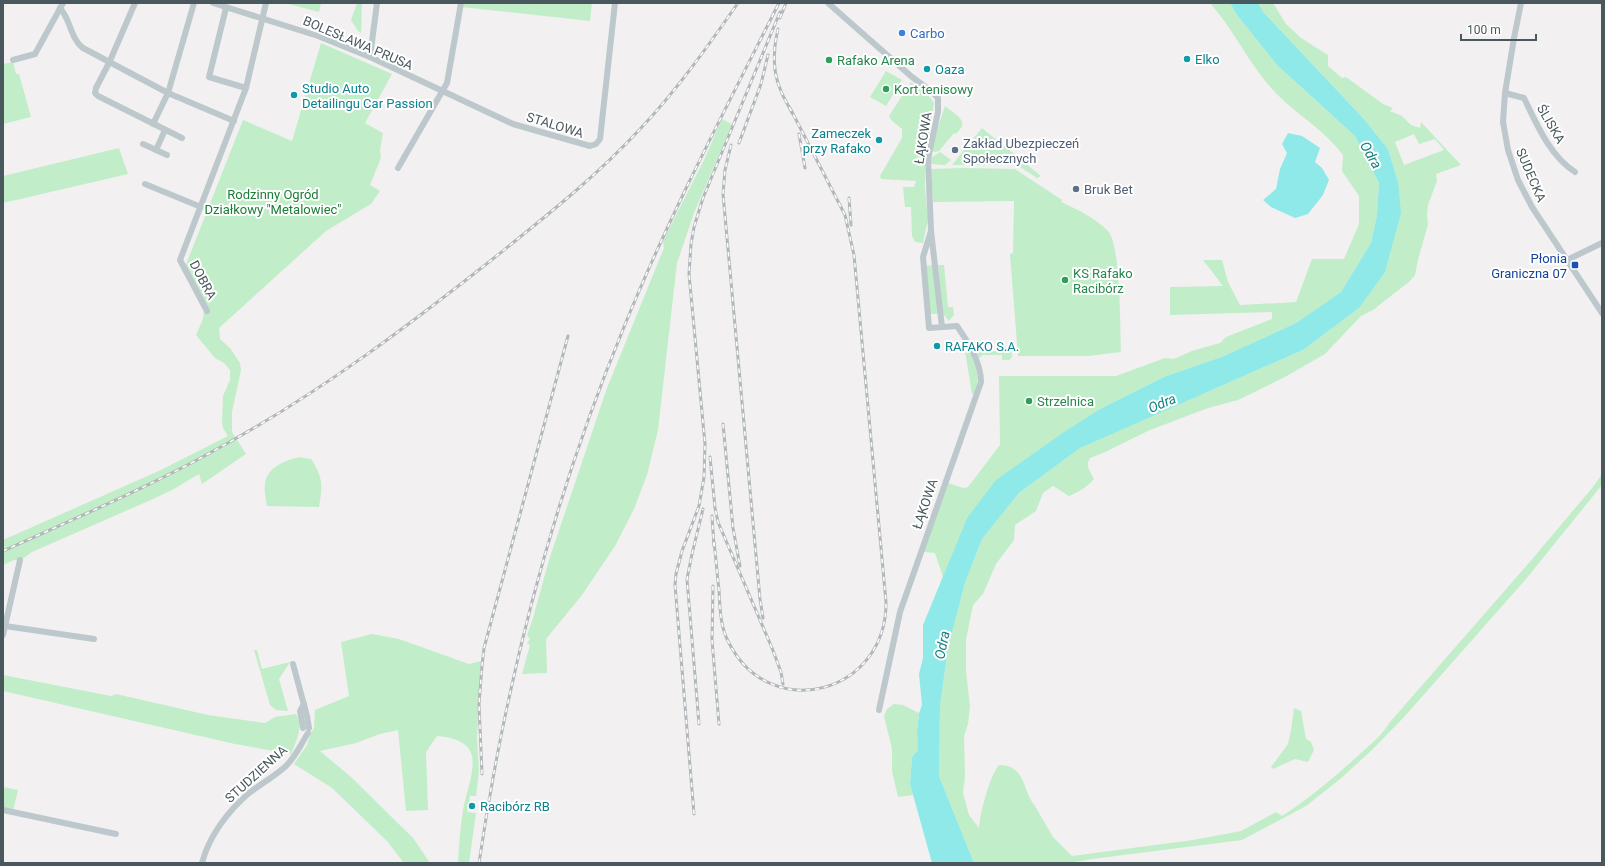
<svg xmlns="http://www.w3.org/2000/svg" width="1605" height="866" viewBox="0 0 1605 866" font-family="Roboto,sans-serif">
<style>
.green{fill:#c1eec8;fill-rule:evenodd}
.water{fill:#8fe9e9}
.lines{fill:none;stroke-linecap:round;stroke-linejoin:round}
.street{stroke:#bcc8cc;stroke-width:6}
.rail-casing{stroke:#b2b7ba;stroke-width:3}
.rail{stroke:#fff;stroke-width:1.5;stroke-dasharray:4.5;stroke-linecap:butt}
.shop-dot{fill:#3f7fe0;stroke:#fff;stroke-width:1.5}
.culture-dot{fill:#0f9aa8;stroke:#fff;stroke-width:1.5}
.leisure-dot{fill:#2e9e5b;stroke:#fff;stroke-width:1.5}
.service-dot{fill:#5c6f8a;stroke:#fff;stroke-width:1.5}
.transit-dot{fill:#1a4fb4;stroke:#fff;stroke-width:1.5}
.labels{text-anchor:middle;dominant-baseline:central;stroke-width:4;stroke-linejoin:round;paint-order:stroke}
.shop-label{font-size:13px;fill:#366cbe;stroke:#fff;text-anchor:start}
.street-label{font-size:13px;fill:#49585d;stroke:#fff}
.culture-label{font-size:13px;fill:#0d838f;stroke:#fff;text-anchor:start}
.leisure-label{font-size:13px;fill:#27864d;stroke:#fff;text-anchor:start}
.service-label{font-size:13px;fill:#4e5e75;stroke:#fff;text-anchor:start}
.park-label{font-size:13px;fill:#1b7d37;stroke:#fff}
.transit-label{font-size:13px;fill:#164399;stroke:#fff;text-anchor:end}
.water-label{font-size:14px;font-style:italic;fill:#118281;stroke:#fff}
</style>
<rect width="100%" height="100%" fill="#f2f0f1"/>
<g class="green">
<polygon points="289,3 321,3 319,12 289,4"/>
<path d="M357 3H362C361 13 362 22 361 33L358 31 351 20Z"/>
<polygon points="463,3 592,3 590,21 462,7"/>
<path d="M1210 3H1230L1237 15 1277 65 1355 136 1379 183 1377 215 1371 243 1341 292 1296 323 1224 356 1164 377 1102 408 967 518 943 577 935 553 923 552 948 483 963 488 968 487 1000 445 999 376H1116L1165 358 1174 359 1192 351 1220 343 1226 337 1272 319V312L1170 315V287L1223 286 1203 260H1222L1228 282 1240 305 1296 302 1312 259H1344L1359 224V196L1342 171 1343 155C1324 129 1295 114 1273 90 1249 64 1234 30 1210 3Z"/>
<path d="M1258 3H1273L1286 24 1301 38 1328 55V66L1342 78 1346 77 1383 104 1393 108 1390 111 1402 116 1411 125 1420 128 1421 122 1461 165 1436 174 1437 181 1428 205 1427 215 1428 224 1418 260 1415 275 1410 281 1373 310 1361 316 1325 354 1283 378 1238 400 1208 408 1150 430 1103 453 1090 458C1085 467 1090 470 1094 479 1086 488 1080 491 1069 496L1053 486 1043 493 1036 511 1015 525 1014 540 996 564 983 594 973 605 966 640V671L970 706 968 724 964 736 965 776 963 793 969 815 979 828C980 813 990 775 999 765 1027 765 1022 792 1035 806L1053 837 1072 856 1193 840 1241 831 1276 812 1282 816C1310 798 1336 776 1361 753 1372 743 1383 734 1390 722L1528 564 1593 487 1602 474V485L1526 579 1405 716 1372 750 1339 780 1306 806 1242 840 1092 859 1069 863H974L939 776 940 706 948 648 965 583 982 539 1019 493 1080 448 1160 411 1207 392 1303 350 1359 308 1398 182 1388 149 1364 119 1264 13ZM1414 134 1419 144 1435 139 1444 150 1404 165 1395 142Z"/>
<polygon points="321,43 392,74 365,123 383,133 380,150 381,158 370,185 380,191 371,204 326,231 219,328 220,339 230,348 240,363 241,370 232,412 232,432 246,454 202,484 199,474 174,489 153,499 32,552 21,560 14,560 3,565 3,540 161,470 228,436 223,428 222,422 223,396 230,380 230,370 224,363 215,358 196,335 203,319 204,310 185,267 243,120 292,141"/>
<polygon points="13,62 16,74 19,74 31,117 3,124 3,64"/>
<polygon points="886,71 902,80 886,106 870,97"/>
<path d="M911 82C919 89 929 94 934 103L925 162V188L928 219 923 243 915 242 912 236 911 207H905L903 187H914L916 181 881 179 880 176 902 138V129L891 120 889 116Z"/>
<path d="M945 106C949 110 965 118 962 126 961 129 957 132 956 134L954 133 939 151 935 152 932 151 937 130Z"/>
<polygon points="722,119 732,124 694,213 677,263 658,430 647,475 634,509 615,546 582,595 546,639 547,673 522,674 530,645 527,643 530,639 527,635 533,618 549,560 607,388 664,248 663,241 704,160"/>
<polygon points="982,128 1041,176 1037,178 1017,165 952,165"/>
<polygon points="119,148 128,174 3,203 3,176"/>
<polygon points="940,152 951,160 945,165 931,164 929,159"/>
<path d="M962 168 1015 169 1062 200 1061 202C1077 209 1095 218 1108 231 1121 245 1120 329 1121 352L1088 356H1018L1010 254 1013 253 1014 201 933 202 931 169Z"/>
<polygon points="934,265 938,314 929,314 925,266"/>
<polygon points="938,265 944,265 948,307 953,307 954,315 949,321 943,314"/>
<path d="M968 349C977 367 980 374 975 394H972L965 351Z"/>
<polygon points="981,349 983,352 1011,350 1012,357 1009,360 1002,360 1002,355 982,355 980,358 977,355 978,350"/>
<path d="M299 457 311 459C323 477 323 486 319 507L267 506C266 501 265 497 265 493 262 469 281 462 299 457Z"/>
<path d="M372 634 399 639 469 664 481 661 477 737 479 771 476 796H470L467 812 476 813 469 863H458C459 846 460 828 463 811 465 795 477 768 471 753 466 740 449 737 437 736L426 752 428 810 406 811 398 730 380 734 356 743 320 751 351 777 413 838 430 863H404L387 841 332 788 294 764 307 745 311 733 314 728 315 710 349 696 341 642Z"/>
<polygon points="254,650 257,650 262,669 290,662 279,679 288,711 276,710 270,705"/>
<path d="M3 675 111 696 116 694 208 715 265 723 275 717 296 714C304 728 296 741 291 754L235 744 3 691Z"/>
<polygon points="894,704 903,705 919,713 917,733 918,750 912,757 910,784 913,795 898,797 892,771 892,749 884,716 887,709"/>
<polygon points="1294,708 1301,711 1306,739 1311,742 1314,750 1308,762 1295,759 1273,769 1271,767 1288,744 1291,730"/>
<polygon points="3,787 18,790 13,811 3,808"/>
</g>
<g class="water">
<polygon points="1230,3 1258,3 1264,13 1364,119 1388,149 1398,182 1401,213 1385,272 1359,308 1303,350 1080,448 1019,493 982,539 965,583 948,648 940,706 939,776 974,863 932,863 910,784 912,757 918,750 917,733 919,713 922,705 919,674 923,658 923,625 967,518 996,480 1064,432 1102,408 1164,377 1224,356 1296,323 1341,292 1371,243 1377,215 1379,183 1355,136 1277,65 1237,15"/>
<polygon points="1288,133 1302,136 1320,148 1315,162 1322,168 1329,180 1323,195 1308,214 1295,218 1271,207 1263,200 1276,189 1280,169 1287,153 1282,144"/>
</g>
<g class="lines">
<g class="street">
<polyline points="135,3 109,63 96,88 95,93 98,96 182,138"/>
<polyline points="213,3 318,36 370,57 513,124 590,146 596,144 600,139 615,3"/>
<polyline points="828,3 912,77 931,91 938,98 938,112 928,159 931,231"/>
<polyline points="1521,3 1514,38 1505,93 1503,122 1508,150 1518,180 1532,207 1602,313"/>
<path d="M60 8C71 20 70 38 83 48L168 93 234 121"/>
<polyline points="226,8 209,77 246,88"/>
<polyline points="370,57 377,3"/>
<polyline points="13,60 35,54 63,3"/>
<path d="M1505 93 1524 98C1537 125 1550 156 1575 172"/>
<polyline points="153,124 168,93 194,3"/>
<polyline points="143,144 167,155"/>
<polyline points="156,150 165,130"/>
<polyline points="398,168 447,83 461,3"/>
<polyline points="145,184 201,207"/>
<polyline points="1567,260 1602,243"/>
<polyline points="207,311 180,260 246,88 266,3"/>
<polyline points="5,626 94,639"/>
<polyline points="3,635 20,560"/>
<polyline points="293,664 307,716 309,728"/>
<path d="M879 710 900 612 981 382C981 362 968 342 957 326L929 328 923 257 931 231 942 327"/>
<polyline points="303,728 300,711 304,704"/>
<polyline points="3,810 116,834"/>
<path d="M202 863C209 836 228 811 249 793 261 784 275 776 286 766 296 756 301 744 308 733"/>
</g>
<g class="rail-casing">
<g id="rail">
<polyline points="780,18 786,3"/>
<path d="M778 29C773 50 772 71 781 91 784 99 789 106 792 113"/>
<polyline points="799,134 805,168"/>
<polyline points="739,143 761,84 768,55"/>
<polyline points="731,145 725,170 723,194 760,599 763,618"/>
<polyline points="849,198 851,225"/>
<polyline points="723,424 733,528 740,566"/>
<polyline points="710,457 715,508 718,522 772,648 781,672 783,684"/>
<polyline points="712,516 714,546"/>
<path d="M714 542C716 558 717 574 719 590 720 608 720 627 729 643 771 725 887 693 886 602L854 255 845 215 790 108"/>
<path d="M3 551C78 517 154 485 226 444 322 391 408 326 494 258 545 217 597 176 641 128 677 90 708 46 738 3"/>
<polyline points="713,586 712,640 719,724"/>
<polyline points="699,724 687,579 692,554 703,509"/>
<polyline points="482,774 479,704 482,666 484,648 568,336"/>
<polyline points="694,814 675,585 676,574 682,551 699,506 704,477 705,444 689,274 691,244 694,227 703,198 780,12"/>
<path d="M479 863C506 679 553 499 624 327 669 216 725 110 779 3"/>
</g>
</g>
<use href="#rail" class="rail"/>
</g>
<circle class="shop-dot" cx="902" cy="33" r="4"/>
<g class="culture-dot">
<circle cx="1187" cy="59" r="4"/>
<circle cx="927" cy="69" r="4"/>
<circle cx="294" cy="95" r="4"/>
<circle cx="879" cy="140" r="4"/>
<circle cx="937" cy="346" r="4"/>
<circle cx="472" cy="806" r="4"/>
</g>
<g class="leisure-dot">
<circle cx="829" cy="60" r="4"/>
<circle cx="886" cy="89" r="4"/>
<circle cx="1065" cy="280" r="4"/>
<circle cx="1029" cy="401" r="4"/>
</g>
<g class="service-dot">
<circle cx="955" cy="150" r="4"/>
<circle cx="1076" cy="189" r="4"/>
</g>
<rect class="transit-dot" x="1571" y="261" width="8" height="8" rx="2"/>
<g class="labels">
<g class="shop-label">
<text x="910" y="33">Carbo</text>
</g>
<g class="street-label">
<text transform="translate(358 43) rotate(23)">BOLESŁAWA PRUSA</text>
<text transform="translate(1551 124) rotate(60)">ŚLISKA</text>
<text transform="translate(555 125) rotate(17)">STALOWA</text>
<text transform="translate(923 138) rotate(-81)">ŁĄKOWA</text>
<text transform="translate(1531 175) rotate(67)">SUDECKA</text>
<text transform="translate(203 280) rotate(62)">DOBRA</text>
<text transform="translate(925 504) rotate(-71)">ŁĄKOWA</text>
<text transform="translate(256 774) rotate(-42)">STUDZIENNA</text>
</g>
<g class="culture-label">
<text x="1195" y="59">Elko</text>
<text x="935" y="69">Oaza</text>
<text x="302" y="88">Studio Auto<tspan x="302" dy="15">Detailingu Car Passion</tspan></text>
<text x="871" y="133" text-anchor="end">Zameczek<tspan x="871" dy="15">przy Rafako</tspan></text>
<text x="945" y="346">RAFAKO S.A.</text>
<text x="480" y="806">Racibórz RB</text>
</g>
<g class="leisure-label">
<text x="837" y="60">Rafako Arena</text>
<text x="894" y="89">Kort tenisowy</text>
<text x="1073" y="273">KS Rafako<tspan x="1073" dy="15">Racibórz</tspan></text>
<text x="1037" y="401">Strzelnica</text>
</g>
<g class="service-label">
<text x="963" y="143">Zakład Ubezpieczeń<tspan x="963" dy="15">Społecznych</tspan></text>
<text x="1084" y="189">Bruk Bet</text>
</g>
<g class="park-label">
<text x="273" y="194">Rodzinny Ogród<tspan x="273" dy="15">Działkowy "Metalowiec"</tspan></text>
</g>
<g class="transit-label">
<text x="1567" y="258">Płonia<tspan x="1567" dy="15">Graniczna 07</tspan></text>
</g>
<g class="water-label">
<text transform="translate(1371 155) rotate(60)">Odra</text>
<text transform="translate(1162 403) rotate(-23)">Odra</text>
<text transform="translate(942 645) rotate(-78)">Odra</text>
</g>
</g>
<rect width="1605" height="866" fill="none" stroke="#49585d" stroke-width="8"/>
<path d="M1461 34v6h75v-6" fill="none" stroke="#49585d" stroke-width="2"/>
<text x="1467" y="34" font-size="12" fill="#49585d" stroke="#ffffff" stroke-width="3" paint-order="stroke">100 m</text>
</svg>
